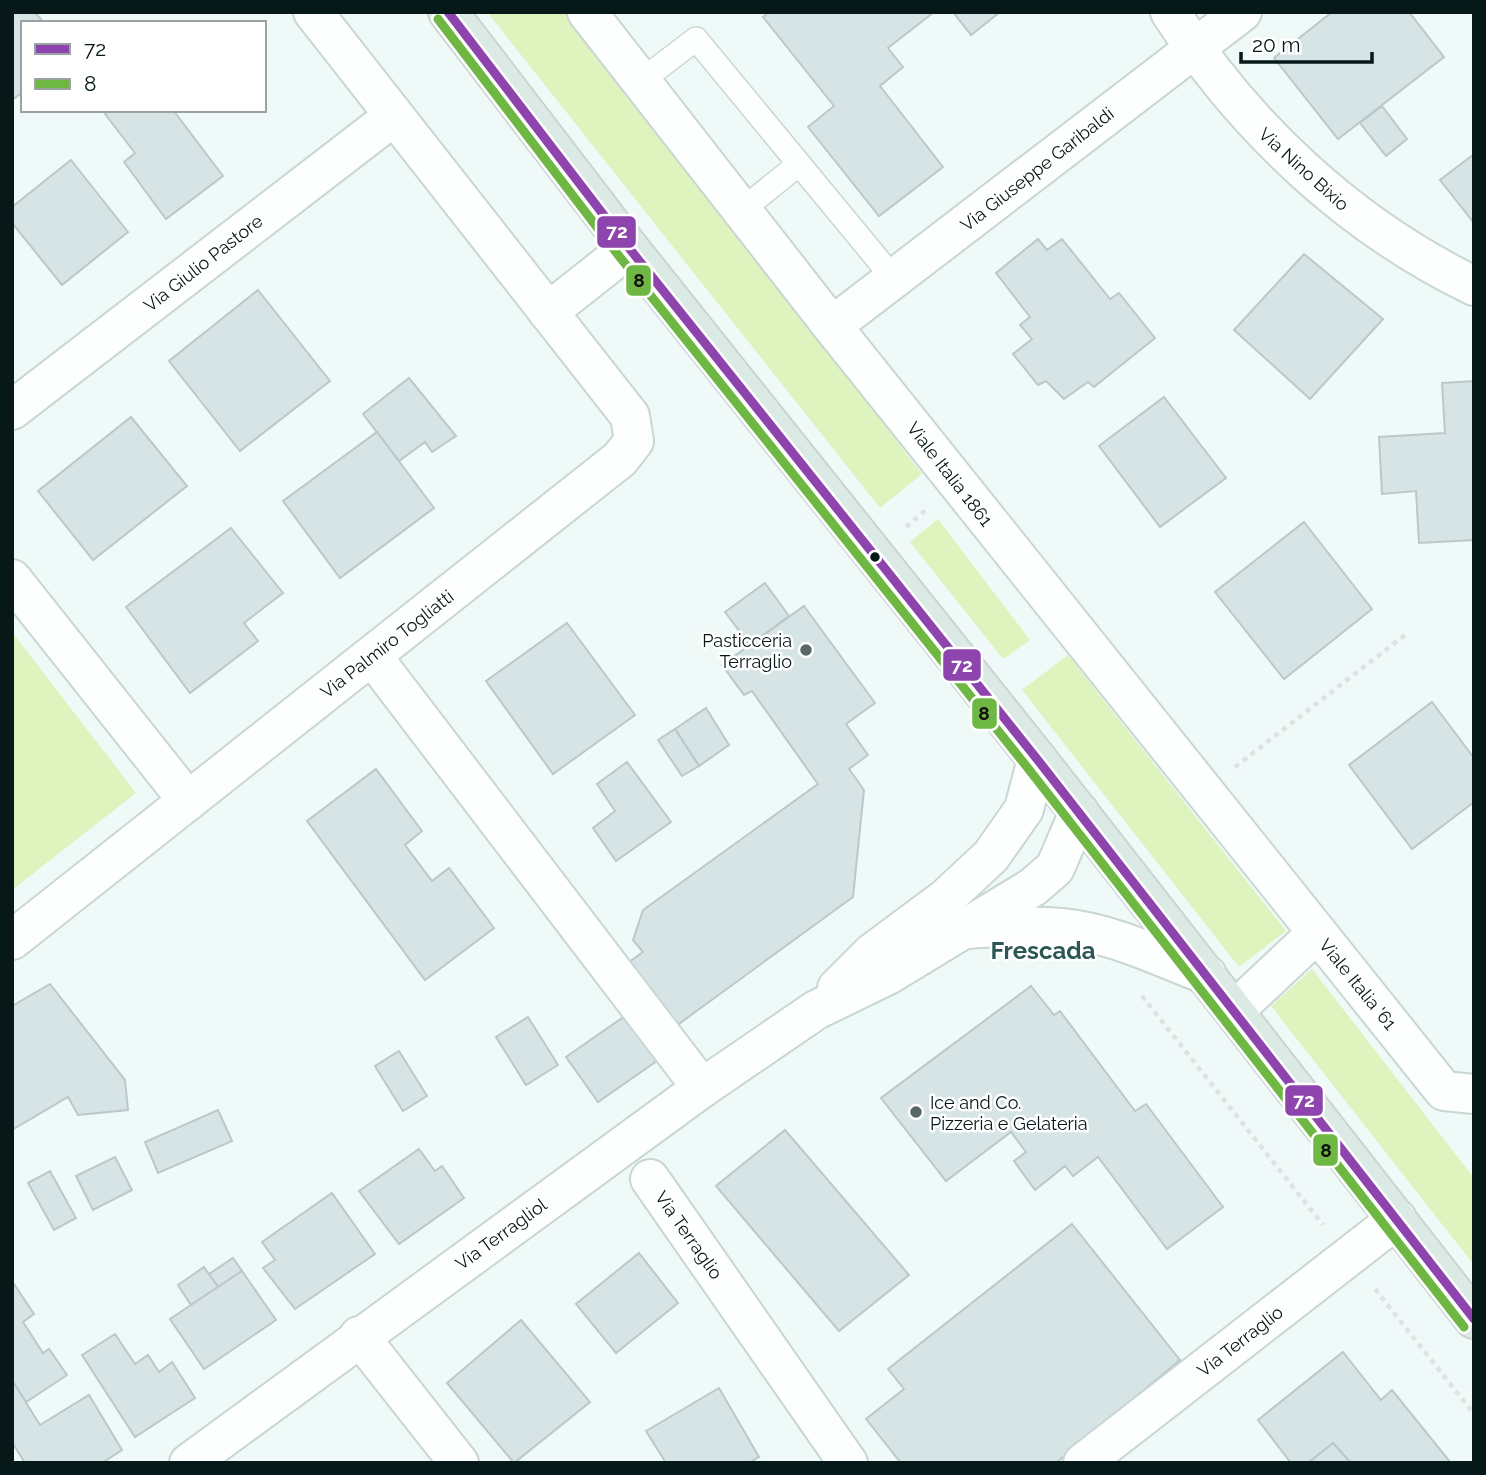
<svg xmlns="http://www.w3.org/2000/svg" width="1486" height="1475" viewBox="0 0 1486 1475" font-family="Raleway,sans-serif">
<style>
.green{fill:#def3bd}
.building{fill:#d6e4e6;stroke:#bbc8ca;stroke-width:2}
.lines{fill:none;stroke-linecap:round;stroke-linejoin:round}
.service-casing{stroke:#c8d6d4;stroke-width:26}
.minor-casing{stroke:#c8d6d4;stroke-width:42}
.tertiary-casing{stroke:#c8d6d4;stroke-width:42}
.primary-casing{stroke:#ccd4d3;stroke-width:42}
.path{stroke:#dee2e2;stroke-width:4.5;stroke-dasharray:5 5;stroke-linecap:butt}
.service{stroke:#fdfefe;stroke-width:23}
.minor{stroke:#fdfefe;stroke-width:38}
.tertiary{stroke:#fdfefe;stroke-width:38}
.primary{stroke:#dbeae4;stroke-width:38}
.bus-1-casing{stroke:#fff;stroke-width:14}
.bus-2-casing{stroke:#fff;stroke-width:14}
.bus-1{stroke:#8e44ad;stroke-width:9}
.bus-2{stroke:#6db742;stroke-width:9}
.bus-dot{fill:#061817;stroke:#fff;stroke-width:2.5}
.poi-dot{fill:#586766;stroke:#fff;stroke-width:2.5}
.labels{text-anchor:middle;dominant-baseline:central;stroke-width:5;stroke-linejoin:round;paint-order:stroke}
.street-label{font-size:18px;fill:#061817;stroke:#fff}
.poi-label{font-size:18px;fill:#061817;stroke:#fff;text-anchor:end}
.district-label{font-size:24px;font-weight:bold;fill:#2c5754;stroke:#fff}
.line-badge{stroke:#fff;stroke-width:2.5}
.badge-label{font-size:19px;text-anchor:middle;font-weight:bold;fill:#fff}
.pale-badge-label{font-size:19px;text-anchor:middle;font-weight:bold;fill:#111}
</style>
<rect width="100%" height="100%" fill="#effaf8"/>
<g class="green">
<polygon points="487,12 566,12 922,474 880,508"/>
<polygon points="938,519 1030,640 1003,659 910,542"/>
<polygon points="12,632 136,793 12,890"/>
<polygon points="1068,655 1286,931 1239,967 1022,690"/>
<polygon points="1312,969 1474,1178 1474,1265 1271,1006"/>
</g>
<g class="building">
<polygon points="12,12 35,12 44,23 23,23 23,92 12,100"/>
<polygon points="769,12 934,12 888,48 903,67 880,86 943,167 879,216 808,127 834,106 763,17"/>
<polygon points="953,12 1000,12 971,35"/>
<polygon points="1332,12 1409,12 1444,57 1338,139 1274,58"/>
<polygon points="1382,106 1407,139 1386,156 1360,123"/>
<polygon points="110,110 173,110 223,176 166,219 124,162 135,153 105,114"/>
<polygon points="1474,154 1474,223 1440,180"/>
<polygon points="71,160 128,232 62,285 12,223 12,207"/>
<polygon points="1038,239 1047,250 1062,239 1110,299 1119,293 1155,338 1094,387 1088,382 1064,399 1046,381 1038,385 1013,354 1032,339 1020,325 1030,317 996,273"/>
<polygon points="1304,254 1383,319 1310,399 1234,330"/>
<polygon points="258,290 330,381 240,451 169,361"/>
<polygon points="409,378 456,436 432,452 425,442 399,461 363,414"/>
<polygon points="1474,381 1474,540 1419,543 1416,491 1382,494 1379,437 1445,433 1442,383"/>
<polygon points="1164,397 1226,478 1160,527 1099,446"/>
<polygon points="131,417 187,486 93,560 38,491"/>
<polygon points="377,432 434,508 340,578 283,501"/>
<polygon points="1304,522 1372,609 1284,679 1215,592"/>
<polygon points="231,528 283,593 244,623 258,641 190,693 126,607"/>
<polygon points="765,583 789,616 750,645 725,612"/>
<polygon points="804,606 875,703 846,724 868,755 849,769 864,790 853,897 676,1026 629,962 643,952 633,940 643,910 818,784 752,691 744,695 722,665"/>
<polygon points="567,623 635,715 553,774 486,681"/>
<polygon points="1432,702 1474,758 1474,802 1412,849 1349,765"/>
<polygon points="706,708 729,745 699,766 675,729"/>
<polygon points="675,729 699,766 682,776 658,740"/>
<polygon points="627,762 671,822 616,861 593,828 615,811 597,784"/>
<polygon points="376,769 422,831 405,845 432,881 449,868 494,928 425,980 307,821"/>
<polygon points="50,984 125,1080 128,1110 78,1115 68,1097 12,1130 12,1006"/>
<polygon points="1031,986 1054,1015 1060,1011 1135,1111 1146,1104 1223,1207 1167,1249 1098,1157 1073,1176 1065,1166 1035,1190 1014,1161 1026,1152 1011,1132 946,1181 881,1098"/>
<polygon points="632,1011 664,1056 598,1102 566,1057"/>
<polygon points="528,1017 558,1065 526,1085 496,1037"/>
<polygon points="399,1051 427,1096 403,1111 375,1066"/>
<polygon points="218,1110 232,1141 158,1173 145,1142"/>
<polygon points="785,1130 909,1275 839,1331 716,1186"/>
<polygon points="419,1149 435,1171 442,1166 464,1198 399,1244 359,1191"/>
<polygon points="115,1157 132,1190 93,1210 76,1176"/>
<polygon points="50,1171 76,1218 54,1230 28,1183"/>
<polygon points="332,1193 375,1254 295,1309 263,1268 275,1260 262,1242"/>
<polygon points="1072,1224 1180,1360 1056,1463 901,1463 866,1419 904,1389 888,1369"/>
<polygon points="639,1253 678,1303 616,1353 576,1304"/>
<polygon points="233,1258 242,1271 218,1287 209,1274"/>
<polygon points="204,1267 218,1287 191,1305 178,1285"/>
<polygon points="242,1271 276,1320 204,1369 170,1319"/>
<polygon points="12,1281 34,1314 23,1322 43,1353 49,1349 67,1375 26,1402 12,1380"/>
<polygon points="521,1320 590,1402 514,1463 447,1383"/>
<polygon points="115,1334 135,1364 148,1355 159,1372 172,1362 195,1398 135,1437 82,1355"/>
<polygon points="1343,1352 1381,1400 1392,1390 1451,1463 1351,1463 1333,1443 1308,1463 1291,1463 1258,1420"/>
<polygon points="12,1380 40,1425 89,1395 122,1450 102,1463 25,1463 12,1442"/>
<polygon points="719,1388 759,1457 749,1463 666,1463 646,1431"/>
<polygon points="1333,1443 1351,1463 1308,1463"/>
</g>
<g class="lines">
<g class="service-casing">
<g id="service">
<polyline points="641,81 696,39 894,279"/>
<polyline points="742,210 799,164"/>
</g>
</g>
<g class="minor-casing">
<g id="minor">
<polyline points="587,12 832,326 1444,1091 1474,1094"/>
<path d="M1170 12C1246 128 1348 225 1474 286"/>
<polyline points="548,312 629,248"/>
<polyline points="832,326 1242,12"/>
<polyline points="12,410 394,116"/>
<polyline points="12,579 188,801"/>
<polyline points="372,656 702,1088"/>
<polyline points="12,940 620,459 634,441 630,416 313,12"/>
<polyline points="1235,1010 1317,933"/>
<polyline points="650,1179 848,1463"/>
<polyline points="359,1336 459,1463"/>
<polyline points="1083,1463 1397,1219"/>
</g>
</g>
<g class="tertiary-casing">
<g id="tertiary">
<path d="M969 929C1000 927 1031 925 1062 928 1112 933 1160 957 1207 975"/>
<polyline points="837,988 872,953 946,898 991,856 1024,809 1037,759"/>
<polyline points="189,1463 702,1088 816,1010 888,975 1033,887 1055,868 1079,812"/>
</g>
</g>
<g class="primary-casing">
<polyline id="primary" points="448,12 629,248 1037,759 1474,1319"/>
</g>
<g class="path">
<polyline points="906,527 926,510"/>
<polyline points="1235,767 1405,635"/>
<polyline points="1142,996 1323,1225"/>
<polyline points="1375,1289 1474,1414"/>
</g>
<use href="#service" class="service"/>
<use href="#minor" class="minor"/>
<use href="#tertiary" class="tertiary"/>
<use href="#primary" class="primary"/>
<g class="bus-1-casing">
<polyline id="bus-1" points="448,12 629,248 1037,759 1474,1319"/>
</g>
<g class="bus-2-casing">
<polyline id="bus-2" points="438,19 619,256 1027,767 1464,1327"/>
</g>
<use href="#bus-1" class="bus-1"/>
<use href="#bus-2" class="bus-2"/>
</g>
<circle class="bus-dot" cx="875" cy="557" r="6"/>
<g class="poi-dot">
<circle cx="806" cy="650" r="7"/>
<circle cx="916" cy="1112" r="7"/>
</g>
<g class="labels">
<g class="street-label">
<text transform="translate(1037 169) rotate(-38)">Via Giuseppe Garibaldi</text>
<text transform="translate(1304 169) rotate(42)">Via Nino Bixio</text>
<text transform="translate(203 263) rotate(-38)">Via Giulio Pastore</text>
<text transform="translate(950 474) rotate(52)">Viale Italia 1861</text>
<text transform="translate(387 644) rotate(-38)">Via Palmiro Togliatti</text>
<text transform="translate(1358 984) rotate(51)">Viale Italia '61</text>
<text transform="translate(501 1234) rotate(-36)">Via Terragliol</text>
<text transform="translate(689 1235) rotate(55)">Via Terraglio</text>
<text transform="translate(1240 1341) rotate(-38)">Via Terraglio</text>
</g>
<g class="poi-label">
<text x="792" y="640">Pasticceria<tspan x="792" dy="21">Terraglio</tspan></text>
<text x="930" y="1102" text-anchor="start">Ice and Co.<tspan x="930" dy="21">Pizzeria e Gelateria</tspan></text>
</g>
<g class="district-label">
<text x="1043" y="950">Frescada</text>
</g>
</g>
<g class="line-badge">
<rect x="596" y="215" width="41" height="34" rx="7" fill="#8e44ad"/>
<rect x="625" y="264" width="27" height="33" rx="7" fill="#6db742"/>
<rect x="942" y="648" width="40" height="34" rx="7" fill="#8e44ad"/>
<rect x="971" y="697" width="27" height="33" rx="7" fill="#6db742"/>
<rect x="1284" y="1084" width="40" height="33" rx="7" fill="#8e44ad"/>
<rect x="1312" y="1133" width="27" height="34" rx="7" fill="#6db742"/>
</g>
<g class="badge-label">
<text x="617" y="238">72</text>
<text x="962" y="672">72</text>
<text x="1304" y="1107">72</text>
</g>
<g class="pale-badge-label">
<text x="639" y="287">8</text>
<text x="984" y="720">8</text>
<text x="1326" y="1157">8</text>
</g>
<rect width="1486" height="1475" fill="none" stroke="#061817" stroke-width="28"/>
<rect x="21" y="21" width="245" height="91" fill="#ffffff" stroke="#9ba3a2" stroke-width="2"/>
<rect x="35" y="44" width="35" height="10" fill="#8e44ad" stroke="#9ba3a2" stroke-width="2"/>
<text x="84" y="56" font-size="21" fill="#061817">72</text>
<rect x="35" y="79" width="35" height="10" fill="#6db742" stroke="#9ba3a2" stroke-width="2"/>
<text x="84" y="91" font-size="21" fill="#061817">8</text>
<path d="M1241 52v10h131v-10" fill="none" stroke="#061817" stroke-width="3.5"/>
<text x="1252" y="52" font-size="21" fill="#061817" stroke="#ffffff" stroke-width="5" paint-order="stroke">20 m</text>
</svg>
